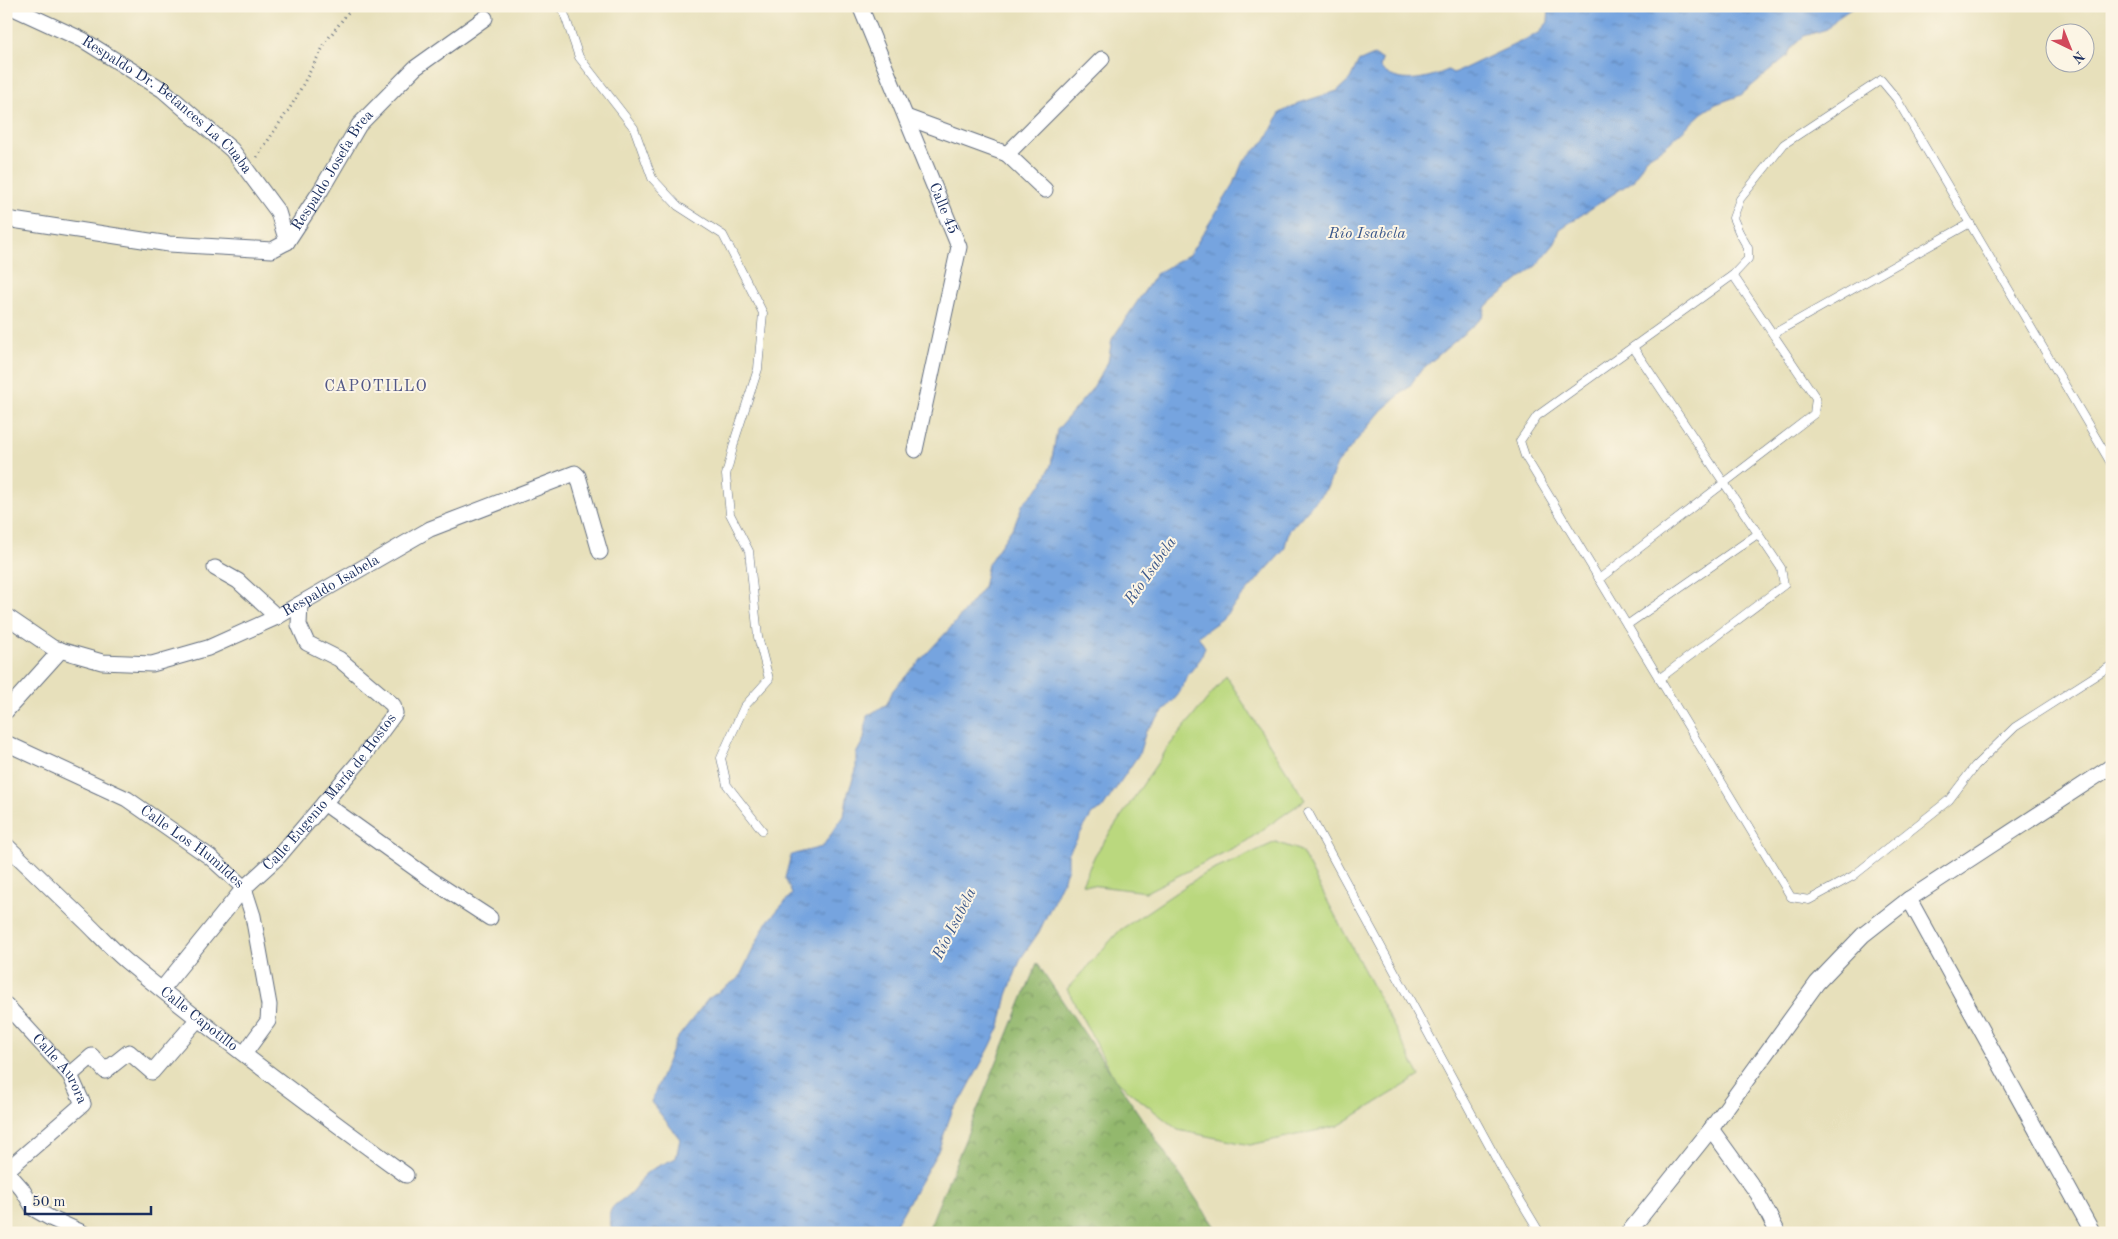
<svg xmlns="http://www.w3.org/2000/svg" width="2118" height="1239" viewBox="0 0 2118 1239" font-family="'Old Standard TT',serif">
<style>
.forest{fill:url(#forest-crowns);stroke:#577466}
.park{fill:#bad87e;stroke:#6a846e}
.water{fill:url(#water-ripples);stroke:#486a9e}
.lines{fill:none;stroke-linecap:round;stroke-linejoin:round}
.service-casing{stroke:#626d7f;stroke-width:9}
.minor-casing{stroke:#626d7f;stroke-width:17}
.path{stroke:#626d7f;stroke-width:3;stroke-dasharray:1 4;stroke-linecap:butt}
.service{stroke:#fff;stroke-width:8}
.minor{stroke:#fff;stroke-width:15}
.labels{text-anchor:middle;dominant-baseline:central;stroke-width:4;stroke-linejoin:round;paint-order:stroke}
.street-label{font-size:15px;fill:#1b2f5e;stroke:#fcf5e5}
.water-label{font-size:16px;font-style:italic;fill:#3b588b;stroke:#fcf5e5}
.neighbourhood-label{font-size:16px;letter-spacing:1px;fill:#525887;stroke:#fcf5e5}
</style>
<defs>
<pattern id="forest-crowns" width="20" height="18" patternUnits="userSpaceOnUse" patternTransform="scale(1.25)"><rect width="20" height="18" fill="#93b86d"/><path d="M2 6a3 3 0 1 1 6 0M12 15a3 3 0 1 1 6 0" fill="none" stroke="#77965d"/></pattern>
<pattern id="water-ripples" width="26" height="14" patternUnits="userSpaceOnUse" patternTransform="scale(1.25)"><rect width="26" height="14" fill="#76a4df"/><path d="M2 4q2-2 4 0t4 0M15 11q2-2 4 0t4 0" fill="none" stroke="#6086b8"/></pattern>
</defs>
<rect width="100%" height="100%" fill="#fcf5e5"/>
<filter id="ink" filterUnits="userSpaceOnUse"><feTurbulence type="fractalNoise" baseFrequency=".02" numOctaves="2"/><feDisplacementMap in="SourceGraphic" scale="10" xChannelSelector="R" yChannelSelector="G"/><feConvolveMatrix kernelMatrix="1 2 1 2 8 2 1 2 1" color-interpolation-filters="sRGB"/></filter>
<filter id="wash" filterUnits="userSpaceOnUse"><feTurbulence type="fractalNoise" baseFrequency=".0096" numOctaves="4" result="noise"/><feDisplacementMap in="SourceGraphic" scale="20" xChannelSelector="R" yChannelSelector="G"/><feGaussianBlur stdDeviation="1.12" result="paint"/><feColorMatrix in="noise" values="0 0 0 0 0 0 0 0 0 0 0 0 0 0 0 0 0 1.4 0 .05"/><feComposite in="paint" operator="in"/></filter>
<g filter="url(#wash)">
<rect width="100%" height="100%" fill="#e7e0bb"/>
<polygon class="forest" points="1037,963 1219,1233 927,1233"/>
<g class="park">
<polygon points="1226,676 1305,800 1245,842 1146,892 1082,884 1095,855 1169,746"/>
<polygon points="1276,842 1301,851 1420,1076 1338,1126 1250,1145 1178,1130 1115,1080 1067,989 1120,930 1202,875"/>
</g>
<path class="water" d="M1549 6H1855L1836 19 1827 29 1804 36 1792 47 1787 56 1741 95 1716 104 1702 113 1666 146 1646 158 1633 181 1560 229 1555 243 1537 265 1486 306 1483 317 1420 371 1409 387 1382 410 1337 464 1327 488 1289 531 1284 550 1222 619 1198 636 1205 647 1201 658 1188 675 1178 695 1146 731 1139 754 1102 809 1092 814 1068 854V868L1063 881 1039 932 1021 958 1007 995 1000 1026 990 1047 962 1099 953 1109 938 1151 891 1233H613C603 1202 617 1208 633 1190 637 1186 639 1181 642 1177 651 1168 664 1164 676 1158L680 1139 651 1102 676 1040 708 999 739 978 766 923 792 894 785 878 791 855 822 847 844 816 848 793 856 770V754L864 739 867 716 887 704 893 690 953 625 983 588 988 564 1015 524 1023 503 1042 484 1051 465 1057 430 1092 389 1108 362 1112 339 1156 274 1190 254 1234 184 1243 161 1266 140 1280 113 1299 103 1337 91 1350 79 1358 62 1374 55 1382 60 1380 67C1396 87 1428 79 1448 70L1453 73 1459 71 1539 33 1548 22Z"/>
</g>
<g filter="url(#ink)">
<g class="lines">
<g class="service-casing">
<g id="service">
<polyline points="557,6 563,10 579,57 634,128 652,178 678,206 723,235 763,313 758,369 736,436 726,475 730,514 749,551 758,637 769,679 744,707 721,758 727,785 762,830"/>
<polyline points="1773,334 1970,223"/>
<polyline points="1633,347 1781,568 1784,585 1659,679"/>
<polyline points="2112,465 1896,98 1881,80 1784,144 1740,199 1733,218 1739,232 1748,248 1748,259 1733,275 1537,416 1520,441 1525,456 1791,897 1809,900 1853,876 1949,800 1975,766 2015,727 2112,665"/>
<polyline points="1599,579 1814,414 1816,398 1733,275"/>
<polyline points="1627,625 1759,533"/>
<polyline points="1308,812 1504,1173 1540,1233"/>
</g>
</g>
<g class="minor-casing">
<g id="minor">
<path id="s1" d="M9 6 83 40 163 90 232 150 278 212 287 242"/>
<path id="s2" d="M860 6 959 247 915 450"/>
<polyline points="906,117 1007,154 1102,59"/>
<polyline points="1007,154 1045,190"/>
<path id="s3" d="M6 219 169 244 272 250 287 242 321 190 359 125 415 68 485 18"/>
<polyline points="215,568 238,581 277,617"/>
<path id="s4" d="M6 616 53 648 102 662 152 664 208 648 277 617 430 529 575 473 578 476 600 552"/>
<polyline points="6,711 61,650"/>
<path id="s5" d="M6 743 127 799 210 857 244 888 253 916 269 1005 268 1021 244 1054"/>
<polyline points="324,803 433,881 490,918"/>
<path id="s6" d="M6 845C34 872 61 898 88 924 101 937 113 950 126 961 217 1036 311 1106 406 1175"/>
<polyline points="1909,899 2093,1233"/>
<path id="s7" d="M162 989 244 888 279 856 359 762 395 713 393 705 339 659 307 643 299 625 300 604"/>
<path id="s8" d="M6 1005 70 1075 83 1104 6 1171"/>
<polyline points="70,1075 92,1056 105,1071 129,1052 152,1072 197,1020"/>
<polyline points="1711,1129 1758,1194 1778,1233"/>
<polyline points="6,1171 22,1189 34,1209 50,1218 83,1233"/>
<polyline points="1628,1233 1711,1129 1817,983 1863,935 1909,899 2112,766"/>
</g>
</g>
<polyline class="path" points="257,157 293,103 327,40 353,6"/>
<use href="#service" class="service"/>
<use href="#minor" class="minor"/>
</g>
</g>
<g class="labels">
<g class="street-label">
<text stroke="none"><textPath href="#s1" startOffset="188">Respaldo Dr. Betances La Cuaba</textPath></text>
<text stroke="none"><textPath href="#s3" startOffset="370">Respaldo Josefa Brea</textPath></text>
<text stroke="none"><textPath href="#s2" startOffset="219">Calle 45</textPath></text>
<text stroke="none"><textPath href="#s4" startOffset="354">Respaldo Isabela</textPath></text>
<text stroke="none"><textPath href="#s7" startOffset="259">Calle Eugenio María de Hostos</textPath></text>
<text stroke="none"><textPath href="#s5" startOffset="214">Calle Los Humildes</textPath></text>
<text stroke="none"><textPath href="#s6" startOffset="260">Calle Capotillo</textPath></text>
<text stroke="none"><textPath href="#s8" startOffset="84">Calle Aurora</textPath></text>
</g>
<g class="water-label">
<text x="1367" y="234">Río Isabela</text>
<text transform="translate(1151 571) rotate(-55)">Río Isabela</text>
<text transform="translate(955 924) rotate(-63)">Río Isabela</text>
</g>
<g class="neighbourhood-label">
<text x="376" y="387">CAPOTILLO</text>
</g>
</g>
<rect width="2118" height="1239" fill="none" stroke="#fcf5e5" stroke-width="25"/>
<g transform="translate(2070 48) rotate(137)"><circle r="24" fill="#fcf5e5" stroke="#a2a6af"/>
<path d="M0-4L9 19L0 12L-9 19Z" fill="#d1495b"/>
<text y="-8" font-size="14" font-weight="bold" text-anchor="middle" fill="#1b2f5e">N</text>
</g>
<path d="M25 1206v8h126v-8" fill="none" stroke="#1b2f5e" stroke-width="2.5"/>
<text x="32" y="1206" font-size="15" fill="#1b2f5e" stroke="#fcf5e5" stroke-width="4" paint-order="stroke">50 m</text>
</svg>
